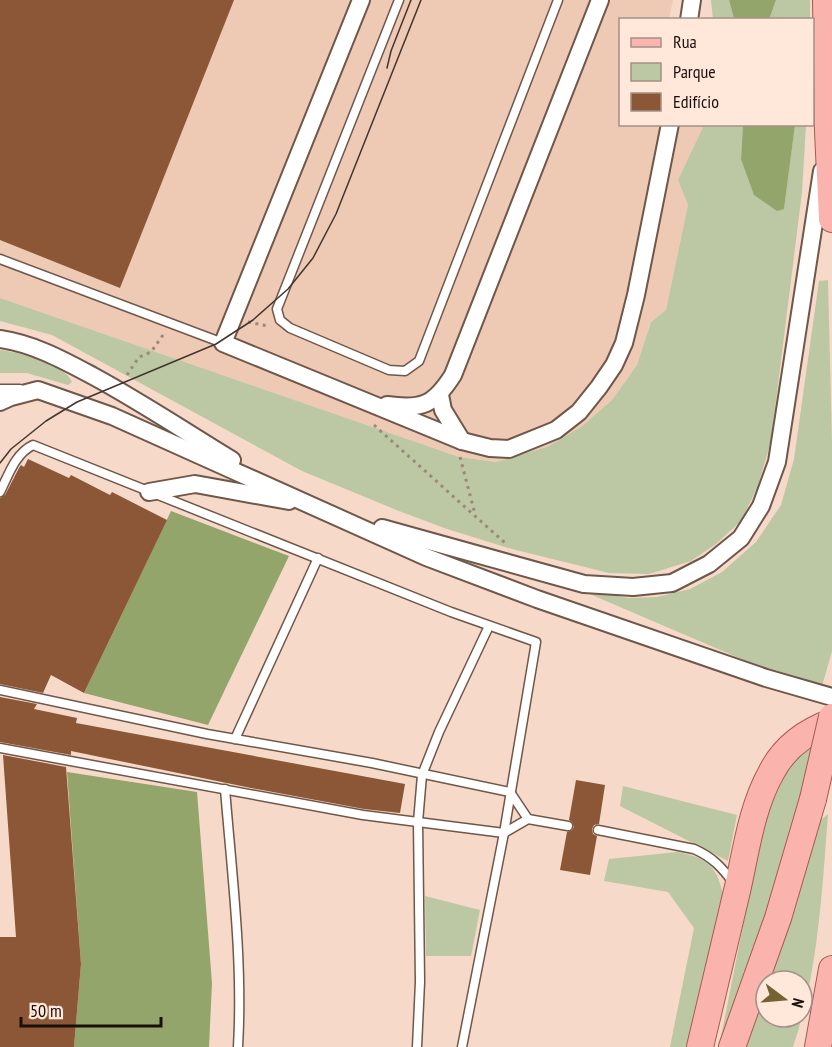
<svg xmlns="http://www.w3.org/2000/svg" width="832" height="1047" viewBox="0 0 832 1047" font-family="'PT Sans Narrow',sans-serif">
<style>
.built{fill:#eecab5}
.green{fill:#bbc8a3;fill-rule:evenodd}
.forest{fill:#93a56a}
.building{fill:#8b5736}
.lines{fill:none;stroke-linecap:round;stroke-linejoin:round}
.service-casing{stroke:#6f5749;stroke-width:11}
.minor-casing{stroke:#6f5749;stroke-width:20}
.primary-casing{stroke:#a95951;stroke-width:28}
.path{stroke:#9d887c;stroke-width:3;stroke-dasharray:3 4.5;stroke-linecap:butt}
.service{stroke:#fff;stroke-width:8}
.minor{stroke:#fff;stroke-width:16}
.primary{stroke:#fab3ad;stroke-width:26}
.tram{stroke:#43352e;stroke-width:1.5}
.primary-bridge-casing{stroke:#a95951;stroke-width:28;stroke-linecap:butt}
.primary-bridge{stroke:#fab3ad;stroke-width:26}
</style>
<rect width="100%" height="100%" fill="#f6d9c8"/>
<polygon class="built" points="0,0 673,0 669,19 620,20 620,124 704,125 678,180 688,205 666,310 651,322 637,365 612,400 581,427 547,447 496,462 459,457 0,298"/>
<g class="green">
<polygon points="711,0 729,0 734,19 713,19"/>
<polygon points="776,0 810,0 810,19 769,20"/>
<polygon points="704,125 743,125 741,159 784,208 795,125 806,125 802,192 771,441 758,486 741,521 716,544 691,561 649,574 609,573 512,549 447,529 399,511 302,471 52,335 0,321 0,298 459,457 496,462 547,447 581,427 612,400 637,365 651,322 666,310 688,205 678,180"/>
<polygon points="828,280 832,444 832,651 822,686 776,674 578,589 629,598 657,597 690,589 722,572 756,542 781,505 794,459 819,281"/>
<path d="M0 350C18 352 65 364 72 382L68 385 27 373H0Z"/>
<polygon points="813,747 805,798 723,1047 719,1047 754,870 769,809 787,772 798,755"/>
<polygon points="623,786 737,815 728,861 620,806"/>
<path d="M828 814C822 892 818 973 793 1047H738L817 823ZM766 981H802V1017H766Z"/>
<path d="M678 852C709 858 717 867 724 898L692 1047H670L694 928 668 892 604 881 609 859Z"/>
<polygon points="425,896 480,910 471,956 426,956"/>
</g>
<g class="forest">
<polygon points="729,0 776,0 769,20 734,19"/>
<polygon points="743,125 795,125 784,209 777,211 754,195 741,159"/>
<polygon points="171,511 289,556 208,725 84,693"/>
<polygon points="67,772 197,792 212,983 209,1047 74,1047 81,964"/>
</g>
<g class="building">
<polygon points="0,0 234,0 120,288 0,240"/>
<polygon points="28,459 69,478 71,475 110,495 112,492 167,520 84,693 51,675 43,693 0,684 0,498 5,495 19,468 21,465 24,467"/>
<polygon points="0,697 37,704 34,709 77,718 76,723 405,784 400,813 364,809 251,788 71,751 71,755 0,742"/>
<polygon points="3,755 66,767 81,964 74,1047 0,1047 0,937 16,937"/>
<polygon points="576,780 605,785 599,824 594,825 592,829 593,834 597,836 590,875 560,870 567,832 572,830 574,827 572,822 569,820"/>
</g>
<g class="lines">
<g class="service-casing">
<g id="service">
<polyline points="399,0 277,309 280,320 290,328 389,370 405,371 419,361 558,0"/>
<polyline points="0,259 223,343"/>
<polyline points="0,389 20,389"/>
<path d="M0 492C9 474 15 454 33 445L451 612 536 642 504 833 462 1047"/>
<polyline points="0,690 207,734 372,763 510,792 528,819"/>
<polyline points="235,739 318,558"/>
<polyline points="0,748 363,815 504,833 528,819 568,826"/>
<path d="M225 789C232 875 243 961 238 1047"/>
<path d="M598 830 694 849C712 857 722 867 734 884"/>
<polyline points="417,1047 420,982 418,822 422,775 439,732 489,626"/>
</g>
</g>
<g class="minor-casing">
<g id="minor">
<polyline points="361,0 223,343 462,441 490,448 509,449 556,430 579,412 599,387 614,365 624,343 636,295 670,124"/>
<polyline points="689,20 692,0"/>
<path d="M0 339C34 344 63 360 93 376 141 402 186 432 232 460"/>
<polyline points="440,395 443,410 462,441"/>
<polyline points="0,402 11,397 38,390 112,416 426,557 537,599 766,678 832,697"/>
<path d="M387 405C422 410 434 405 453 375L600 0"/>
<polyline points="149,492 195,484 289,501"/>
<polyline points="382,528 584,584 633,587 672,583 709,564 741,538 761,506 777,462 822,171"/>
</g>
</g>
<g class="primary-casing">
<g id="primary">
<polyline points="826,0 828,131 832,219"/>
<path d="M700 1047C712 995 725 943 737 891 746 852 751 809 771 773 784 747 805 732 832 722"/>
<polyline points="732,1047 778,918 813,799"/>
<polyline points="818,1047 832,969"/>
</g>
</g>
<g class="path">
<polyline points="248,322 268,326"/>
<polyline points="127,375 139,357 151,352 163,335"/>
<polyline points="374,425 505,543"/>
<polyline points="460,457 475,514"/>
</g>
<use href="#service" class="service"/>
<use href="#minor" class="minor"/>
<use href="#primary" class="primary"/>
<g class="tram">
<polyline points="387,68 391,51 411,0"/>
<polyline points="0,463 11,449 46,421 77,402 216,344 253,320 288,289 313,258 336,214 421,0"/>
</g>
<g class="primary-bridge-casing">
<polyline id="primary-bridge" points="813,799 832,717"/>
</g>
<use href="#primary-bridge" class="primary-bridge"/>
</g>
<rect x="619" y="18" width="195" height="108" fill="#ffe7da" stroke="#a39187" stroke-width="1.5"/>
<rect x="631" y="38" width="30" height="9" fill="#fab3ad" stroke="#a39187" stroke-width="1.5"/>
<text x="673" y="48" font-size="18" fill="#1a100b">Rua</text>
<rect x="631" y="63" width="30" height="18" fill="#bbc8a3" stroke="#a39187" stroke-width="1.5"/>
<text x="673" y="78" font-size="18" fill="#1a100b">Parque</text>
<rect x="631" y="93" width="30" height="18" fill="#8b5736" stroke="#a39187" stroke-width="1.5"/>
<text x="673" y="108" font-size="18" fill="#1a100b">Edifício</text>
<g transform="translate(784 999) rotate(106)"><circle r="28" fill="#ffe7da" stroke="#a39187" stroke-width="1.5"/>
<path d="M0-4.5L10 22L0 15L-10 22Z" fill="#746230"/>
<text y="-9" font-size="16" font-weight="bold" text-anchor="middle" fill="#1a100b">N</text>
</g>
<path d="M21 1017v9h140v-9" fill="none" stroke="#1a100b" stroke-width="3"/>
<text x="30" y="1017" font-size="18" fill="#1a100b" stroke="#ffe7da" stroke-width="4.5" paint-order="stroke">50 m</text>
</svg>
